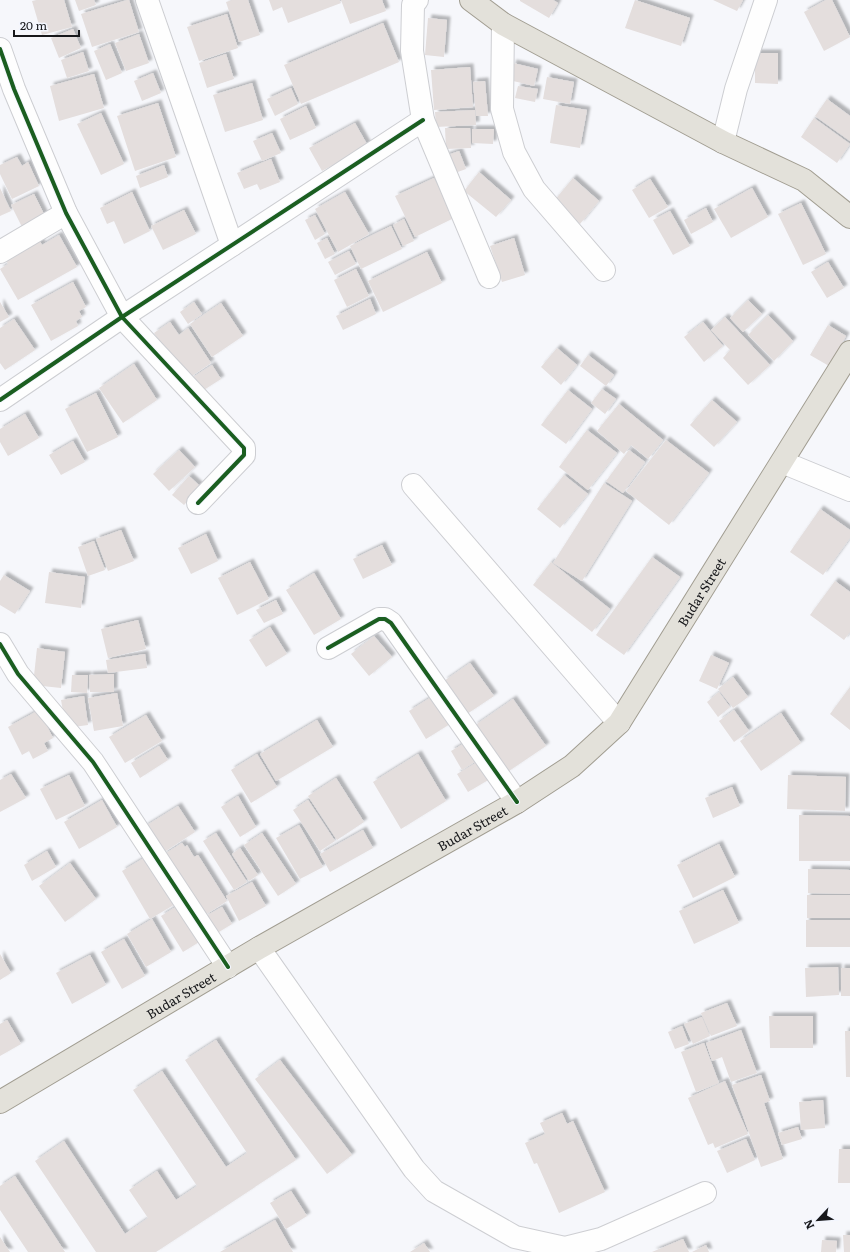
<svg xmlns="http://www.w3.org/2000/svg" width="850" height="1252" viewBox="0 0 850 1252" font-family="Literata,serif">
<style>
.building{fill:#e4dedd;filter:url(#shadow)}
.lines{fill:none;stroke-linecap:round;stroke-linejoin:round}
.minor-casing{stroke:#cdced2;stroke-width:24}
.major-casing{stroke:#a19d91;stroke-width:24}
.minor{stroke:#fefefe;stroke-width:22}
.major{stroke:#e3e1da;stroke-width:22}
.cycleway-casing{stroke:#f3f6fe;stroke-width:6}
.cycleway{stroke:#1b5e20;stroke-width:4}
.labels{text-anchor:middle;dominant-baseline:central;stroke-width:3;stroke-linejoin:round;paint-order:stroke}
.street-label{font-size:13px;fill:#17181b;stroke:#f3f6fe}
</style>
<defs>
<filter id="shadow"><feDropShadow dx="3.5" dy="-3.5" stdDeviation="1" flood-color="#0004"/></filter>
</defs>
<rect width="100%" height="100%" fill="#f6f7fb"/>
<g class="building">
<polygon points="37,0 64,0 72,27 42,35 32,1"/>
<polygon points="75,0 94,0 96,5 79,11"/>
<polygon points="127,0 129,0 139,32 92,47 81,14"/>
<polygon points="232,0 248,0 260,35 239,42 226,2"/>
<polygon points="269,0 339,0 341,3 288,23 282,7 273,11"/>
<polygon points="341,0 382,0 386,11 350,24"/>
<polygon points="520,0 553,0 558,3 549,18 520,1"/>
<polygon points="635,0 690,18 681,46 625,28"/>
<polygon points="713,0 743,0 737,11"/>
<polygon points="826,0 832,0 850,37 824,51 804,12"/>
<polygon points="227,14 238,48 199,61 187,27"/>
<polygon points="428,18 447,20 444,57 425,55"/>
<polygon points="383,23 399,62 301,104 284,65"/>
<polygon points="73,29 81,48 59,58 51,38"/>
<polygon points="139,34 149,63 126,71 115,43"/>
<polygon points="110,44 122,73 106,80 94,51"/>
<polygon points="83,52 89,71 67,78 61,60"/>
<polygon points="755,53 778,53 778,84 755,83"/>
<polygon points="226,54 234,79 207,88 199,63"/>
<polygon points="513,63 538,69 534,86 509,80"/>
<polygon points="470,67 473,107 434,110 431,70"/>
<polygon points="153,73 161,93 142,101 134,81"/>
<polygon points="94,74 104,108 59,121 50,86"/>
<polygon points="547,77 574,82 570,104 543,99"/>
<polygon points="485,81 488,116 476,116 473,82"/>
<polygon points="252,83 263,120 225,132 213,95"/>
<polygon points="518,86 538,89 535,102 515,98"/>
<polygon points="291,88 298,104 275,116 267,99"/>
<polygon points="827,99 850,116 850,141 815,116"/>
<polygon points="158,103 176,157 135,171 117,116"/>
<polygon points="556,105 587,110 580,148 550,143"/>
<polygon points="306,106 316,128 290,140 280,119"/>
<polygon points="475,110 476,125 436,127 435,112"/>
<polygon points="101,113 124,164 101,175 77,124"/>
<polygon points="814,118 850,144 837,163 801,137"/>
<polygon points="355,123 368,146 322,171 309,148"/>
<polygon points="445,128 470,128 471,148 446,149"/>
<polygon points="472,129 494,129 493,144 472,143"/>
<polygon points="272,133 281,153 262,161 253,141"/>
<polygon points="459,151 466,169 452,174 445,156"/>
<polygon points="17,157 22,166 28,162 39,186 12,199 0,174 0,165"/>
<polygon points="271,159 280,182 260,190 257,184 244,189 237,173"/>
<polygon points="164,165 168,177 140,188 136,176"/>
<polygon points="479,172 511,200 496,217 464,191"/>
<polygon points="434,178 454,218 415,237 395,196"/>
<polygon points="573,178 599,201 580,224 554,201"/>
<polygon points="650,179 668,207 649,218 632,190"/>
<polygon points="0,188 11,211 0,216"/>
<polygon points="752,188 768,217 731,238 714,209"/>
<polygon points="132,192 150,231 124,244 114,221 107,224 100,208"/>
<polygon points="345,192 369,234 338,252 315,209"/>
<polygon points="34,194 45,216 22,227 11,205"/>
<polygon points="801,203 826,254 803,265 778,214"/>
<polygon points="706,208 713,222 691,234 684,220"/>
<polygon points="184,210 196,234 163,250 151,226"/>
<polygon points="670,211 690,246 673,255 653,220"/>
<polygon points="315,215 325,234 315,240 305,220"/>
<polygon points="404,219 414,241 403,246 393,225"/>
<polygon points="391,226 402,249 361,269 350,246"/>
<polygon points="37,235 42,245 59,235 77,267 18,300 0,269 8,264 3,255"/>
<polygon points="327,238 335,254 325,259 317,243"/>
<polygon points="514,238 525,275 502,282 490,246"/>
<polygon points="349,251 356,264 335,275 328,262"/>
<polygon points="427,252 442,283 383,312 368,281"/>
<polygon points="828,262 844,288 827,298 811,272"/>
<polygon points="356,269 369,296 347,307 334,280"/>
<polygon points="73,282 86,307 79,311 82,317 76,321 78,326 51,341 31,305"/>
<polygon points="370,299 376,314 343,330 336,316"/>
<polygon points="748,300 762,314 743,332 730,318"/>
<polygon points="0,302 9,317 0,322"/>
<polygon points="194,302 202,314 188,324 180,312"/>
<polygon points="221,303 243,336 212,357 190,324"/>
<polygon points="768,315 793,341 774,361 748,335"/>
<polygon points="725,317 770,365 748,385 723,358 730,350 711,330"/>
<polygon points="14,319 35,350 5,370 0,363 0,328"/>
<polygon points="170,322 179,335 188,328 211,363 186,380 154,333"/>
<polygon points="703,322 723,346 704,362 684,337"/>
<polygon points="828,325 846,336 829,366 810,355"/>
<polygon points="557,348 577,365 561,385 541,367"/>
<polygon points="588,355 614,375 606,386 580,366"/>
<polygon points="134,364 157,400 123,423 99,388"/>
<polygon points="212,365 221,379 199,393 190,379"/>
<polygon points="602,389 616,399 605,414 591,403"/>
<polygon points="568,390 592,409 566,444 541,425"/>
<polygon points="96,393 118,437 87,452 65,409"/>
<polygon points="712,400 737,422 714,447 690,425"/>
<polygon points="619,404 663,440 648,459 631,445 624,454 597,431"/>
<polygon points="25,414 39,438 8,456 0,442 0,429"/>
<polygon points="587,430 617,453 588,490 559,467"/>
<polygon points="666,440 709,473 669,525 626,491"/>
<polygon points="73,441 85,462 61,475 49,455"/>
<polygon points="179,450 195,467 169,491 153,474"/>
<polygon points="629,450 645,462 623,493 606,481"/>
<polygon points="564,475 588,494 560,528 537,509"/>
<polygon points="189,476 201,487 184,505 172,495"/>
<polygon points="604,483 632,501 582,581 553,563"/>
<polygon points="820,509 850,530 850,538 823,575 790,552"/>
<polygon points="121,530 134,561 108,571 96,539"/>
<polygon points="206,534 218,561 191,574 178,548"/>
<polygon points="94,541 105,570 88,576 78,547"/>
<polygon points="382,545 392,565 363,579 353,559"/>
<polygon points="652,557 680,577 624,655 596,635"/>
<polygon points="250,562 269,599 237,615 218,578"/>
<polygon points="551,562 610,609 592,632 533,585"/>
<polygon points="49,572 85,577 81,608 45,603"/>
<polygon points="314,573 341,619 314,635 286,590"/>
<polygon points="4,575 30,591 15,614 0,605 0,581"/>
<polygon points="835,581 850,592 850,632 844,640 810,615"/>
<polygon points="276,600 283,614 264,623 256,610"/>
<polygon points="138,620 146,649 108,658 101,629"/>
<polygon points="270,627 287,654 266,667 249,640"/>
<polygon points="374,636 392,657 369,676 351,654"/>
<polygon points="37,648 65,652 61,688 33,685"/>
<polygon points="145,654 147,668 108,673 106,660"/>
<polygon points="711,655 729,663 717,689 699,681"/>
<polygon points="470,663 494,696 467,714 444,681"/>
<polygon points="114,674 114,692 90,692 89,675"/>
<polygon points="72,675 88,675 87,693 71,692"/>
<polygon points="733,677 748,697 733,708 718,689"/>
<polygon points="850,687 850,730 830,714"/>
<polygon points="719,692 730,707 718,717 707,702"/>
<polygon points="117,693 123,726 94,731 88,698"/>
<polygon points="84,696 88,725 66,728 61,700"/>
<polygon points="433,696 450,724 426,739 409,711"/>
<polygon points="513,699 546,746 506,773 474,726"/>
<polygon points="39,710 53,738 44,743 48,751 33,759 29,751 22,755 8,727"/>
<polygon points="734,710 749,731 734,742 719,721"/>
<polygon points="781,713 801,743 761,771 740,741"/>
<polygon points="146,715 162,741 125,763 109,737"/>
<polygon points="317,720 333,747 276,781 260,754"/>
<polygon points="470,740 481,758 462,770 451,751"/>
<polygon points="159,746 168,760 140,778 131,763"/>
<polygon points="257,754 277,787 251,803 231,770"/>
<polygon points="418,754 446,801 401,829 373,782"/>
<polygon points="484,758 495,776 468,792 457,774"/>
<polygon points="11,774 26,798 0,812 0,780"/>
<polygon points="69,775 85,806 56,820 40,789"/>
<polygon points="788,775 846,777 845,811 787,809"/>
<polygon points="336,778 364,822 337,840 308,796"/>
<polygon points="732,787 740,806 713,818 705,798"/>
<polygon points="238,796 256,827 240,837 221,807"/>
<polygon points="102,800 117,827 79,849 64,822"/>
<polygon points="308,800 335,841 320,851 293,810"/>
<polygon points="178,806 195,832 161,854 144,827"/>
<polygon points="799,815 850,816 850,861 799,861"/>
<polygon points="299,825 323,867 300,879 276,838"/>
<polygon points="363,830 373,848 330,872 320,854"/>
<polygon points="216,833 247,882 234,890 203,841"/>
<polygon points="262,833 296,884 278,896 244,845"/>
<polygon points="182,843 185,847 187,845 194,857 198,855 227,901 202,917 163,855"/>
<polygon points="719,844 735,877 693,898 677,865"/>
<polygon points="240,848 258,875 249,881 232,854"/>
<polygon points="47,851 56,867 32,881 24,865"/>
<polygon points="149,855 177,903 150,919 122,871"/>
<polygon points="70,863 96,899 65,922 39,886"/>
<polygon points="808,869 850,870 850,894 808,893"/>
<polygon points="252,882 266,906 239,921 226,896"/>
<polygon points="723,890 739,923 694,944 679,911"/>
<rect x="807" y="895" width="43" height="23"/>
<polygon points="182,903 204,939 183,952 161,916"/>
<polygon points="222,907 232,924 214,935 204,917"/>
<polygon points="152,919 171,952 146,967 127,934"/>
<rect x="806" y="920" width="44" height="27"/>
<polygon points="124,939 145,976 122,989 101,952"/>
<polygon points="0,954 11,973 0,980"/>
<polygon points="90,955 106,985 72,1004 56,973"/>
<polygon points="838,967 839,995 806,997 805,968"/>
<rect x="841" y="968" width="9" height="28"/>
<polygon points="727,1003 737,1026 711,1036 701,1013"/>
<polygon points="769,1016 813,1016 813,1048 770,1048"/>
<polygon points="702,1017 710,1036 693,1044 684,1024"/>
<polygon points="7,1020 21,1044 0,1056 0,1024"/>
<polygon points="682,1026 689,1044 675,1049 668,1032"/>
<polygon points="741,1030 757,1073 731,1082 722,1057 712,1061 706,1043"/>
<polygon points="845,1031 850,1031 850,1077 846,1077"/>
<polygon points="216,1040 296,1160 156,1252 96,1252 35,1161 64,1141 125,1234 148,1218 129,1190 157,1171 176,1200 197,1186 133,1090 162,1071 226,1167 247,1153 185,1060"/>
<polygon points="704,1043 719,1083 696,1092 681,1052"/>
<polygon points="280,1060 352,1155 327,1174 255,1079"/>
<polygon points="761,1075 770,1101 764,1103 783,1159 761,1167 732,1085"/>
<polygon points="725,1081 748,1134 715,1148 713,1143 708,1145 688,1098"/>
<polygon points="823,1100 825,1128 801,1130 799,1102"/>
<polygon points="562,1113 567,1124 573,1121 605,1192 559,1213 537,1163 534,1164 525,1143 545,1134 540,1123"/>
<polygon points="798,1127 802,1139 782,1145 778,1133"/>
<polygon points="746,1139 755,1160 727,1173 717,1151"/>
<polygon points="839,1149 850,1149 850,1183 838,1183"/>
<polygon points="15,1176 65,1252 28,1252 0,1210 0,1186"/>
<polygon points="291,1191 307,1216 286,1229 270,1203"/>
<polygon points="275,1220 293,1252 220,1252"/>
<polygon points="843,1235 850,1235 850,1252 844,1252"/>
<polygon points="0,1237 10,1252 0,1252"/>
<polygon points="683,1239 689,1252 652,1252"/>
<polygon points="822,1240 837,1241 836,1252 821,1252"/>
<polygon points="424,1243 430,1252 410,1252"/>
<polygon points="706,1245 709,1252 692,1252"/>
</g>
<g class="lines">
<g class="minor-casing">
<g id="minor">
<polyline points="147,0 232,245"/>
<polyline points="417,0 413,5 412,51 423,120 489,277"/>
<polyline points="503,24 502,109 514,152 534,189 604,270"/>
<polyline points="0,49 14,89 66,213 122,317 244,448 244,455 198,503"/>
<polyline points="723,142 736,89 766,0"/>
<polyline points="0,252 66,213"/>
<polyline points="0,400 122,317 423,120"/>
<polyline points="782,462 850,490"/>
<polyline points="413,485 619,723"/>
<polyline points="0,644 18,674 93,762 228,967"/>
<polyline points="328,648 379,619 385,619 391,623 517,802"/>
<polyline points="259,948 414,1169 434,1191 515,1237 565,1248 601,1239 705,1193"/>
</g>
</g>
<g class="major-casing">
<g id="major">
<polyline points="471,0 503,24 723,142 804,180 850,217"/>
<path id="s1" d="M0 1102 259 948 517 802 572 766 619 723 850 352"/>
</g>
</g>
<use href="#minor" class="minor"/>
<use href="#major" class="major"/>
<g class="cycleway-casing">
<g id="cycleway">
<polyline points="0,49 14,89 66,213 122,317 244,448 244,455 198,503"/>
<polyline points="0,400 122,317 423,120"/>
<polyline points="0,644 18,674 93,762 228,967"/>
<polyline points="328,648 379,619 385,619 391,623 517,802"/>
</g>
</g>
<use href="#cycleway" class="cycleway"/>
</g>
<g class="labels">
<g class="street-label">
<text stroke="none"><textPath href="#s1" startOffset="882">Budar Street</textPath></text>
<text stroke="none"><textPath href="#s1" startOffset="546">Budar Street</textPath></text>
<text stroke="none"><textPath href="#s1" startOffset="210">Budar Street</textPath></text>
</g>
</g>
<g transform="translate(818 1220) rotate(244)" stroke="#f3f6fe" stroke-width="3" paint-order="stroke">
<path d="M0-3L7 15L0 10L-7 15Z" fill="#17181b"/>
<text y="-6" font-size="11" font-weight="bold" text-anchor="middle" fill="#17181b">N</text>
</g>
<path d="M14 30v6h65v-6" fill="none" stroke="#17181b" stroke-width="2"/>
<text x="20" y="30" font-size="12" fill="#17181b" stroke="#f3f6fe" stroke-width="3" paint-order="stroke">20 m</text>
</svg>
